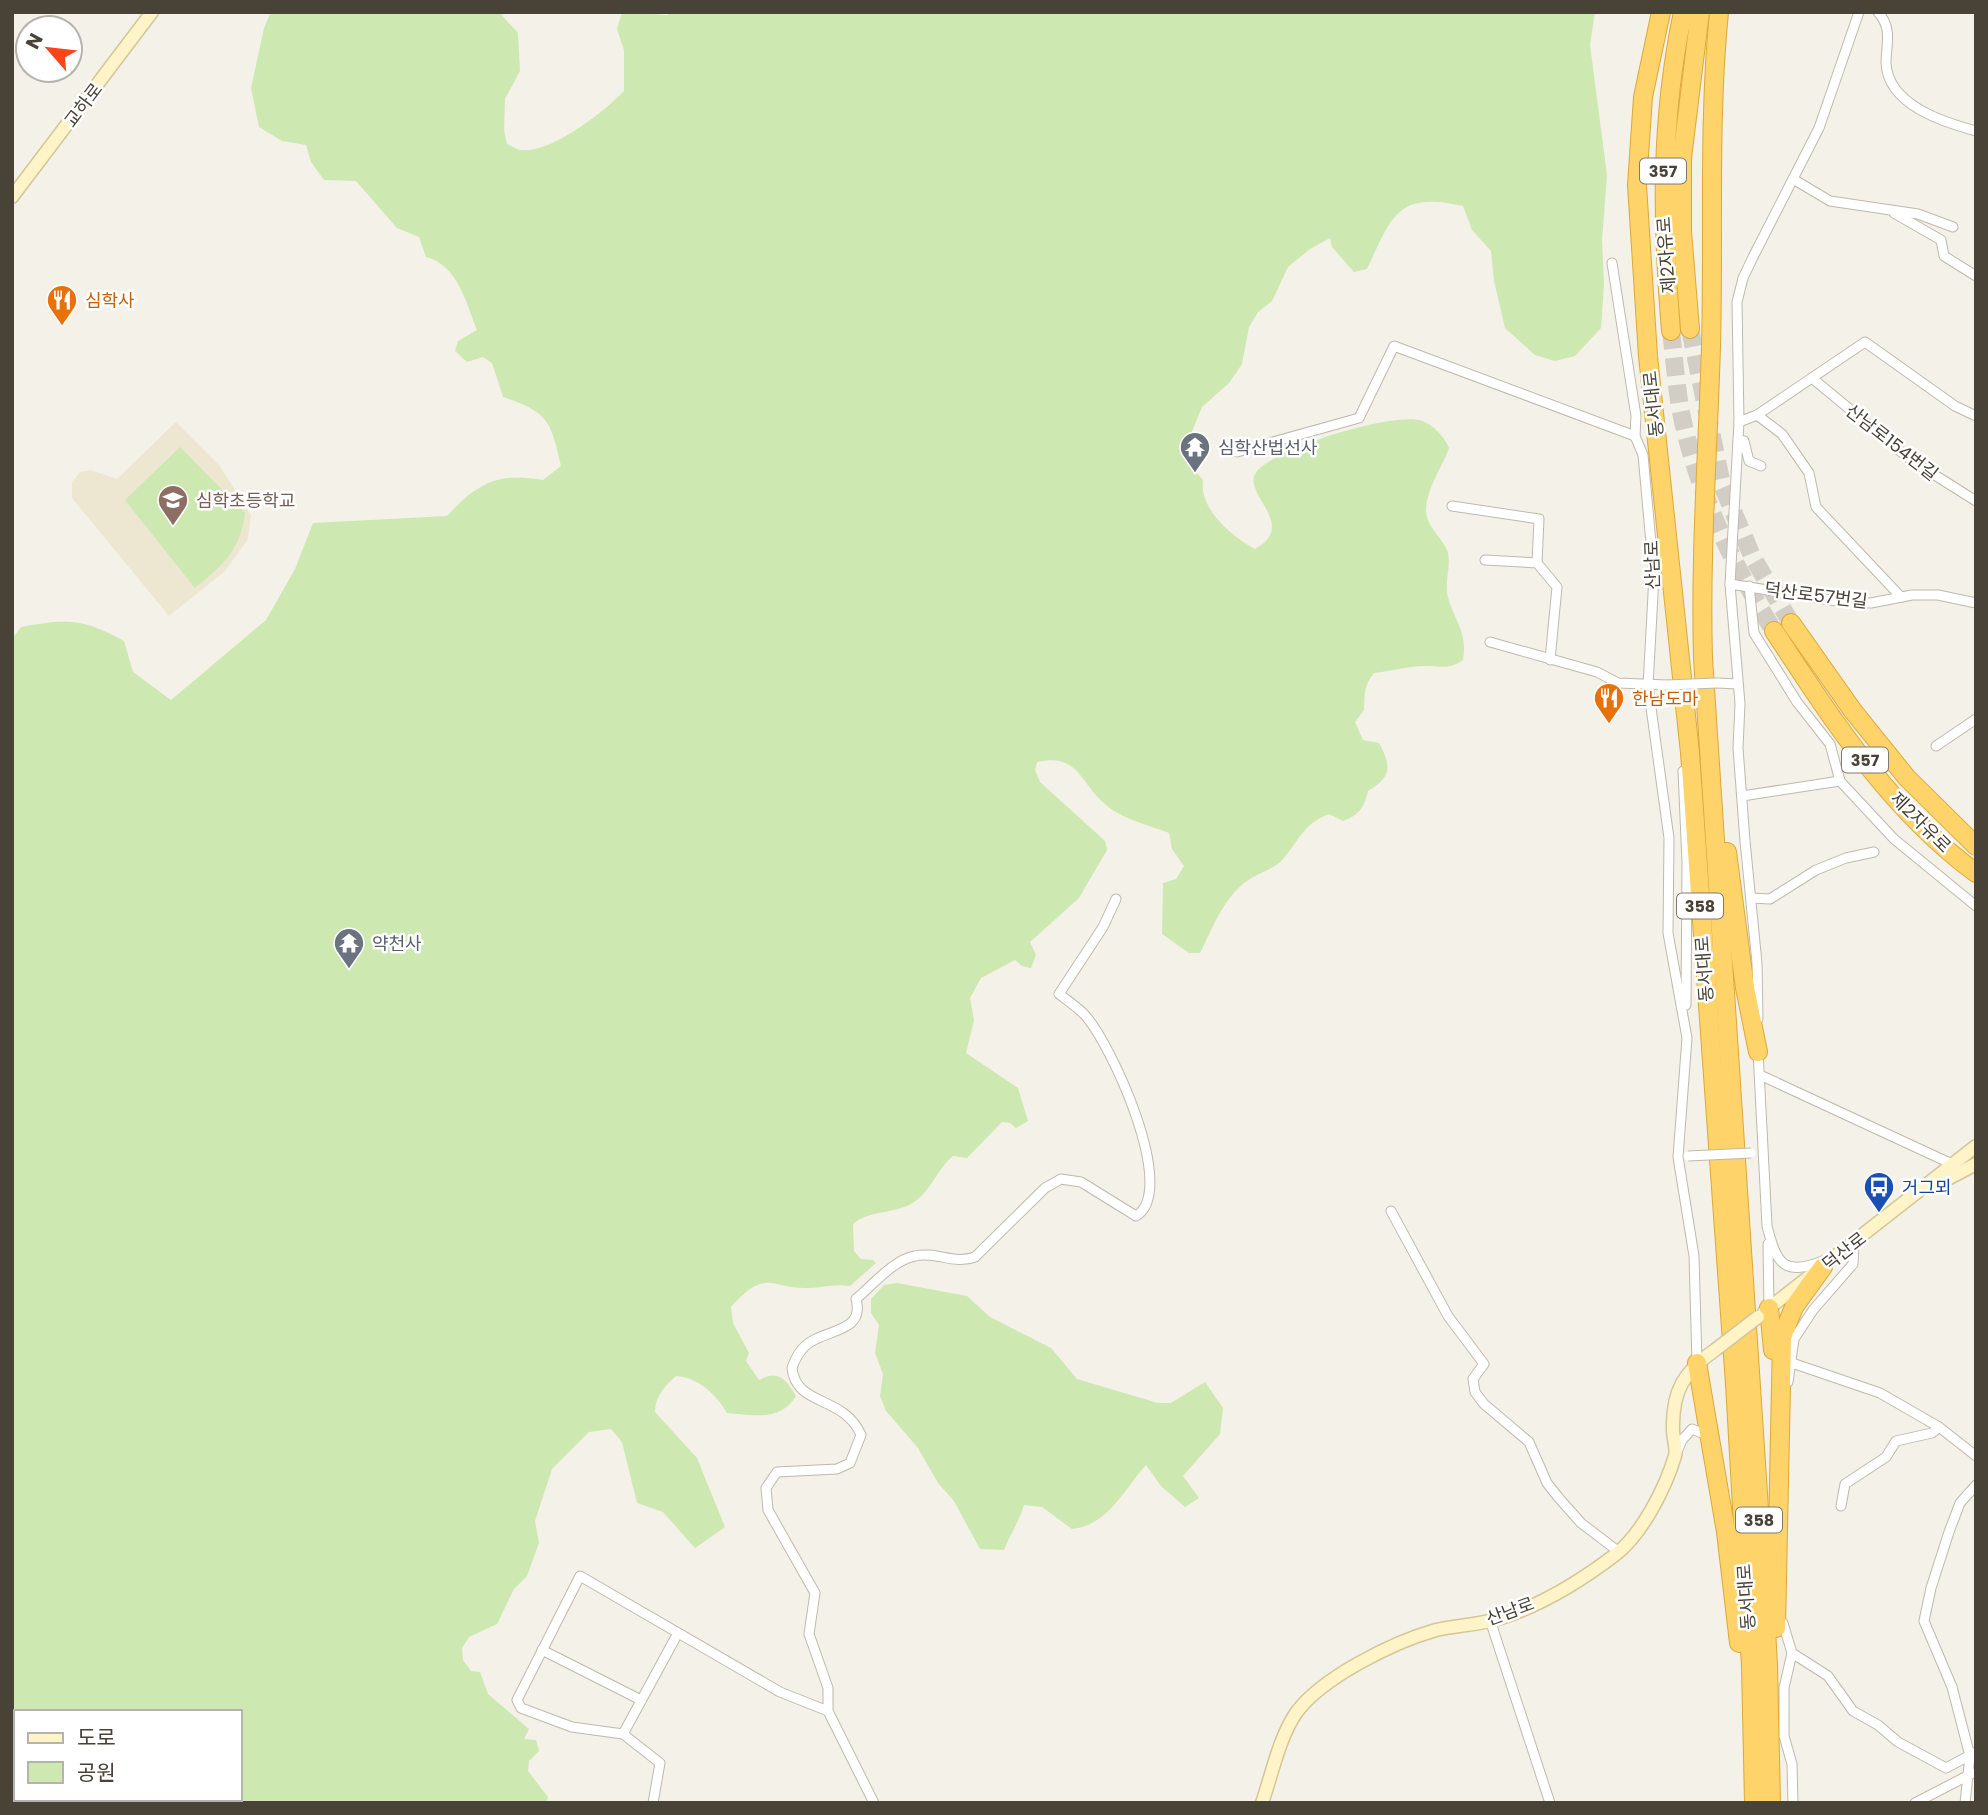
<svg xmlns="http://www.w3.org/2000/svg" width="1988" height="1815" viewBox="0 0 1988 1815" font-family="Poppins,'Noto Sans KR',sans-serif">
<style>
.education{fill:#ede7d2}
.green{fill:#cde8b1;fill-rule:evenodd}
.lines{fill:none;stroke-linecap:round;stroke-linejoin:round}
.highway-tunnel{stroke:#d2cec5;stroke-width:18;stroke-dasharray:18 9;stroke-linecap:butt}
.street-casing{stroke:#c0b9ab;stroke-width:11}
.secondary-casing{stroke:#d4c698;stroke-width:15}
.highway-casing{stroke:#dda839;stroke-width:20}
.street{stroke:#fff;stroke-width:9}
.secondary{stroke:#fef4c8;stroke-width:12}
.highway{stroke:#fdd36a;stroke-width:18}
.street-bridge-casing{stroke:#c0b9ab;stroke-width:11;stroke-linecap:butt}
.secondary-bridge-casing{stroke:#d4c698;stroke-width:15;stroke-linecap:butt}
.street-bridge{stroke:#fff;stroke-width:9}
.secondary-bridge{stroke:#fef4c8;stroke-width:12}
.labels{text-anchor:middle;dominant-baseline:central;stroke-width:5;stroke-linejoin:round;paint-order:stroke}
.shield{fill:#fff;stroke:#7f7b73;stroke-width:2}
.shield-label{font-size:16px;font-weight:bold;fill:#484237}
.street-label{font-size:18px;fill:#484237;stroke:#fff}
.food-label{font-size:18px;fill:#c56008;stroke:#fff;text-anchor:start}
.worship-label{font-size:18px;fill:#5b616d;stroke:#fff;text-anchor:start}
.education-label{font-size:18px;fill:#785e54;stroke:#fff;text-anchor:start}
.transit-label{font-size:18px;fill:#164399;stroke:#fff;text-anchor:start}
</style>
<rect width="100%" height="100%" fill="#f4f1e8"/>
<polygon class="education" points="176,422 219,465 251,515 248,539 225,571 169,616 72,498 72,482 80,472 90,470 117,479"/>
<g class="green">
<path d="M271 12H499L518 33 520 71 505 99 504 130 507 144C512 146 517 150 522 150 552 153 605 111 624 91V50L617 29 622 12 667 15 672 12H1595L1590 45 1607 175 1602 240 1604 285 1601 328 1575 356 1555 361 1535 355 1505 328 1494 281 1491 251 1472 230 1463 206C1397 191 1392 216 1367 269L1354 272 1332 247 1330 238 1310 249 1288 267 1272 301 1258 312 1249 327 1242 364 1229 383 1202 407 1182 456 1203 480C1199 509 1231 536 1255 549 1300 525 1239 492 1257 471 1278 447 1388 414 1419 420 1432 423 1444 436 1449 448 1442 468 1427 487 1426 510 1426 528 1443 537 1448 553 1451 567 1444 583 1448 597 1454 621 1468 631 1463 660 1449 670 1441 666 1425 666 1409 666 1391 671 1374 673 1363 687 1365 694 1364 710L1355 722 1363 740 1379 743C1392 767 1391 777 1368 791 1364 808 1359 815 1343 821L1329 814C1303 824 1300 839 1284 858 1275 869 1258 873 1247 881 1223 898 1213 928 1200 953H1189L1162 934 1163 883 1176 879 1184 866 1172 849 1169 833C1149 825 1121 819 1105 804 1079 782 1079 753 1037 762L1035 770 1040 782 1105 841 1107 850 1079 898 1030 942 1036 955 1031 968 1022 966 1015 960 981 978 970 998 974 1020 966 1053 1018 1088 1028 1121 1016 1128 1010 1123 1002 1122 967 1158 953 1156C937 1169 931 1191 914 1202 897 1214 869 1210 853 1224L854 1251 861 1259 873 1260 876 1263 850 1286C836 1284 825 1287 811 1288 770 1290 768 1266 731 1307L733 1323 749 1353 746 1361 759 1380C778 1369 786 1379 796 1396 780 1422 754 1415 727 1413 717 1395 698 1377 676 1376 665 1386 655 1396 655 1412L697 1458 725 1527 695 1548 663 1512 637 1503 622 1442 611 1429 589 1432 552 1469 535 1521 539 1543 527 1576 514 1589 497 1624 469 1637 462 1648 463 1660 471 1671 480 1672 488 1694 529 1729 524 1739 536 1740 539 1751 529 1761 528 1771 548 1797 546 1803H12V639L21 627C67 619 82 618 124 641L133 672 171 700 266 620 295 569 313 523 447 516C478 483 498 472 543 480L561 466C551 422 549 412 503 397L492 363 483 357 467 362 455 351 458 341 477 330C466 303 458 265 426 257L419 237 397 228 356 181 324 180 311 162 306 145 282 141 259 127 251 88 264 28ZM16 1712H240V1799H16Z"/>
<path d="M180 447 245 513C240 551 224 564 195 588L125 500Z"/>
<path d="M897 1283 967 1296 990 1317 1051 1348 1077 1379 1158 1403H1171L1205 1382 1223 1408 1220 1434 1183 1476 1199 1498 1185 1507 1161 1486 1146 1465C1124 1489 1109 1525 1072 1529L1042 1507 1024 1505C1019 1522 1010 1534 1004 1550L980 1549 954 1501 938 1483 918 1448 886 1411 880 1396 883 1374 875 1353 879 1325 871 1313V1299L884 1285Z"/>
</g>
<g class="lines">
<g class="highway-tunnel">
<polyline points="1690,329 1722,485 1752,556 1791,623"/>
<path d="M1671 331C1674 356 1676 382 1680 407 1695 487 1731 562 1774 631"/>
</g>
<g class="street-casing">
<g id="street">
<path d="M1878 12C1893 29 1886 44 1886 63 1888 105 1943 122 1976 131"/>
<polyline points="1793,179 1830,201 1918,214 1953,227"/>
<polyline points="1894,213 1941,240 1944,256 1976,276"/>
<polyline points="1612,263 1636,416 1635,436 1643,455 1654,576 1648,686 1669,838 1668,933 1687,1038 1678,1157 1694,1256 1697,1363"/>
<polyline points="1812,378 1911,460 1976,501"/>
<polyline points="1757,415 1782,434 1809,473 1816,507 1901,597"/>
<polyline points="1739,422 1757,415 1865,342 1955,406 1976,416"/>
<polyline points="1738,440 1744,441 1749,461 1761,466"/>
<polyline points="1237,452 1359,418 1394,346 1635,436"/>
<polyline points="1452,506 1539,519 1537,563"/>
<polyline points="1485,560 1537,563 1557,587 1550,660"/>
<polyline points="1730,584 1837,601 1871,603 1912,595 1938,595 1976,603"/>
<polyline points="1749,586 1754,633 1797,702 1830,744 1840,781 1894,839 1976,906"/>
<polyline points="1490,642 1597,672 1618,683 1667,685"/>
<polyline points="1717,683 1738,684"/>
<polyline points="1936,746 1976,719"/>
<polyline points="1683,771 1687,862 1686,1005"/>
<polyline points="1742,796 1840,781"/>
<polyline points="1751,898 1770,899 1816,870 1846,858 1874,852"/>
<polyline points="1758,1019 1757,963 1745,841 1738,748 1740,704 1730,584 1739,422 1737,302 1743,278 1753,257 1819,128 1859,12"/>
<path d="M1758 1051 1767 1226C1777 1265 1784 1277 1825 1260"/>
<polyline points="1760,1075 1952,1164"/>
<polyline points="1391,1211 1448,1316 1484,1364 1473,1379 1475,1392 1484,1404 1529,1442 1547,1483 1558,1497 1581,1523 1619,1552"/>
<polyline points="1768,1244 1769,1308"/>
<polyline points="1792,1363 1880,1393 1939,1427 1976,1456"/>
<polyline points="1788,1382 1794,1339 1813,1310 1853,1264 1854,1243"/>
<polyline points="1677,1452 1682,1440 1692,1429 1707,1435"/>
<polyline points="1841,1506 1845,1484 1886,1457 1896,1441 1932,1433 1939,1427"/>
<polyline points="1490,1620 1550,1803"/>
<polyline points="1783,1623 1792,1653 1784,1688 1784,1736 1792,1764 1793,1803"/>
<polyline points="678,1633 623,1734 572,1727 521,1708 517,1700 580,1576 780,1692 828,1711"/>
<polyline points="542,1650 641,1700"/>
<polyline points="1792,1653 1828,1676 1853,1711 1878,1725 1898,1742 1946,1768 1976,1752"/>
<polyline points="623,1734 660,1763 653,1803"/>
<path d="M874 1803 828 1711V1688L809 1634 815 1593 768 1510 766 1488 777 1472 837 1469 850 1463 861 1435C844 1395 796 1407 792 1368 796 1356 804 1344 816 1339 836 1329 864 1328 856 1299 873 1285 893 1260 915 1256 936 1251 954 1265 975 1257L1045 1188 1061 1179 1081 1182 1136 1216C1179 1191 1111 1043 1084 1014 1077 1007 1067 1000 1059 994L1103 927 1116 899"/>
<polyline points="1915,1803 1973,1773"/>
<polyline points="1965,1803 1970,1756 1952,1687 1924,1621 1931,1588 1949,1532 1960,1503 1976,1485"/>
</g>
</g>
<g class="secondary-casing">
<g id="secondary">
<polyline points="12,197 152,12"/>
<polyline points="1938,1184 1976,1164"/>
<polyline points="1764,1312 1976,1146"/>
<path d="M1262 1803C1272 1774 1279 1738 1296 1713 1322 1677 1394 1642 1436 1630 1458 1625 1482 1625 1504 1617 1543 1604 1582 1580 1615 1555 1642 1534 1665 1489 1675 1456 1677 1448 1673 1438 1673 1430 1672 1390 1684 1372 1715 1350"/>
</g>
</g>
<g class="highway-casing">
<g id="highway">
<polyline points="1661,12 1643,97 1637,185 1648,356 1690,753 1735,1384 1751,1666 1754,1803"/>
<path d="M1719 12C1708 123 1714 234 1711 346 1708 450 1700 553 1703 658L1761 1539 1768 1665 1771 1803"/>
<polyline points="1690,329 1682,231 1682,158 1700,12"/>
<path d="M1671 331C1662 222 1660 121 1683 12"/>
<polyline points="1791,623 1853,711 1907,778 1976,846"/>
<path d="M1774 631C1831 718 1890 810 1976 873"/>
<polyline points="1727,852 1745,988 1758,1052"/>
<polyline points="1769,1308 1773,1350"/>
<polyline points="1697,1363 1726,1532 1739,1643"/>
<polyline points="1776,1628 1782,1337 1794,1307 1823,1267"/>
</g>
</g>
<use href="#street" class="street"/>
<use href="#secondary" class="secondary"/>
<use href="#highway" class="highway"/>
<g class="street-bridge-casing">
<g id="street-bridge">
<polyline points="1667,685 1717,683"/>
<polyline points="1688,1156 1751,1153"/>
</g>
</g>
<g class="secondary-bridge-casing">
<polyline id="secondary-bridge" points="1715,1350 1758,1317"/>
</g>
<use href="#street-bridge" class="street-bridge"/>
<use href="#secondary-bridge" class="secondary-bridge"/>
</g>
<defs>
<g id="restaurant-pin" transform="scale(1.575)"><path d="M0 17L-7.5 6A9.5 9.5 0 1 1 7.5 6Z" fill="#e8710a" stroke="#fff"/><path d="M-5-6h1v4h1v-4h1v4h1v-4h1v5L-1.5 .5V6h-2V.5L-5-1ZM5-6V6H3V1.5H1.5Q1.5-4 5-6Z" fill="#fff"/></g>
<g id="temple-pin" transform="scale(1.575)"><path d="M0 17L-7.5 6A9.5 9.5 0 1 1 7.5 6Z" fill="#6b7280" stroke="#fff"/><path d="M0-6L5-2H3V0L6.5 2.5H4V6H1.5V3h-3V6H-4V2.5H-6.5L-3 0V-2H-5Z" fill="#fff"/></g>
<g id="school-pin" transform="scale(1.575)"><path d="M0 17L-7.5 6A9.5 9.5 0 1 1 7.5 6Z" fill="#8d6e63" stroke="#fff"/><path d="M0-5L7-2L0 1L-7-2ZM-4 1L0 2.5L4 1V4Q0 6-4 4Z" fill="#fff"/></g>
<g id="bus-pin" transform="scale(1.575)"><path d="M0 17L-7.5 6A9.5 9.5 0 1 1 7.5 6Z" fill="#1a4fb4" stroke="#fff"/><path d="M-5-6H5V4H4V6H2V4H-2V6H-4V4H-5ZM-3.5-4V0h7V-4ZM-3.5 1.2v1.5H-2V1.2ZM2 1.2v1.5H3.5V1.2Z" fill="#fff"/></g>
</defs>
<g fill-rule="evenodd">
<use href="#restaurant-pin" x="62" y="300"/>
<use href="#temple-pin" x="1195" y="447"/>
<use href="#school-pin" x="173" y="500"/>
<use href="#restaurant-pin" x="1609" y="698"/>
<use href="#temple-pin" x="349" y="943"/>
<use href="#bus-pin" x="1879" y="1187"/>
</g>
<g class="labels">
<g class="shield">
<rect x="1640" y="158.5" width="46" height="25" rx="5"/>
<rect x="1842" y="747.5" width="46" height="25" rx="5"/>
<rect x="1677" y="893.5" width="46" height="25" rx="5"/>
<rect x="1736" y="1507.5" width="46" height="25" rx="5"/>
</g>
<g class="shield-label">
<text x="1663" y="171">357</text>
<text x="1865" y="760">357</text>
<text x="1700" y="906">358</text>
<text x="1759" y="1520">358</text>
</g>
<g class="street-label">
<text transform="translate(83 105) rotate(-53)">교하로</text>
<text transform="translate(1666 255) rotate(-94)">제2자유로</text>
<text transform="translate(1653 404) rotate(-96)">동서대로</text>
<text transform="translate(1892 442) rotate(38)">산남로154번길</text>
<text transform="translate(1652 565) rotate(-92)">산남로</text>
<text transform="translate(1816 595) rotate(7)">덕산로57번길</text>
<text transform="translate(1921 822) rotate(45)">제2자유로</text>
<text transform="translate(1704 969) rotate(-94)">동서대로</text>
<text transform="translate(1844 1251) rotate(-38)">덕산로</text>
<text transform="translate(1746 1597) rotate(-94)">동서대로</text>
<text transform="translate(1510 1611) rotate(-20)">산남로</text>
</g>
<g class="food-label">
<text x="85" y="300">심학사</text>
<text x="1632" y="698">한남도마</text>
</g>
<g class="worship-label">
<text x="1218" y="447">심학산법선사</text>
<text x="372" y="943">약천사</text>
</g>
<g class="education-label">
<text x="196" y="500">심학초등학교</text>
</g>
<g class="transit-label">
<text x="1902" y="1187">거그뫼</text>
</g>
</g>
<rect width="1988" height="1815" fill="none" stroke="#484237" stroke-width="28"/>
<rect x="14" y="1710" width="228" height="91" fill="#ffffff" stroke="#b6b3af" stroke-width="2"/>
<rect x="28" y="1733" width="35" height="10" fill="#fef4c8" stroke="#b6b3af" stroke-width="2"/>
<text x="77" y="1745" font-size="21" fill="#484237">도로</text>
<rect x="28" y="1762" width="35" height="21" fill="#cde8b1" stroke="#b6b3af" stroke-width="2"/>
<text x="77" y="1780" font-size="21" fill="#484237">공원</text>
<g transform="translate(49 49) rotate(298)"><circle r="33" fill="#ffffff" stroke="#b6b3af" stroke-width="2"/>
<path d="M0-5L12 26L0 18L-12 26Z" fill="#f9451a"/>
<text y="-10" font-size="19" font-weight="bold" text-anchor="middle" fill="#484237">N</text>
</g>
</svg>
